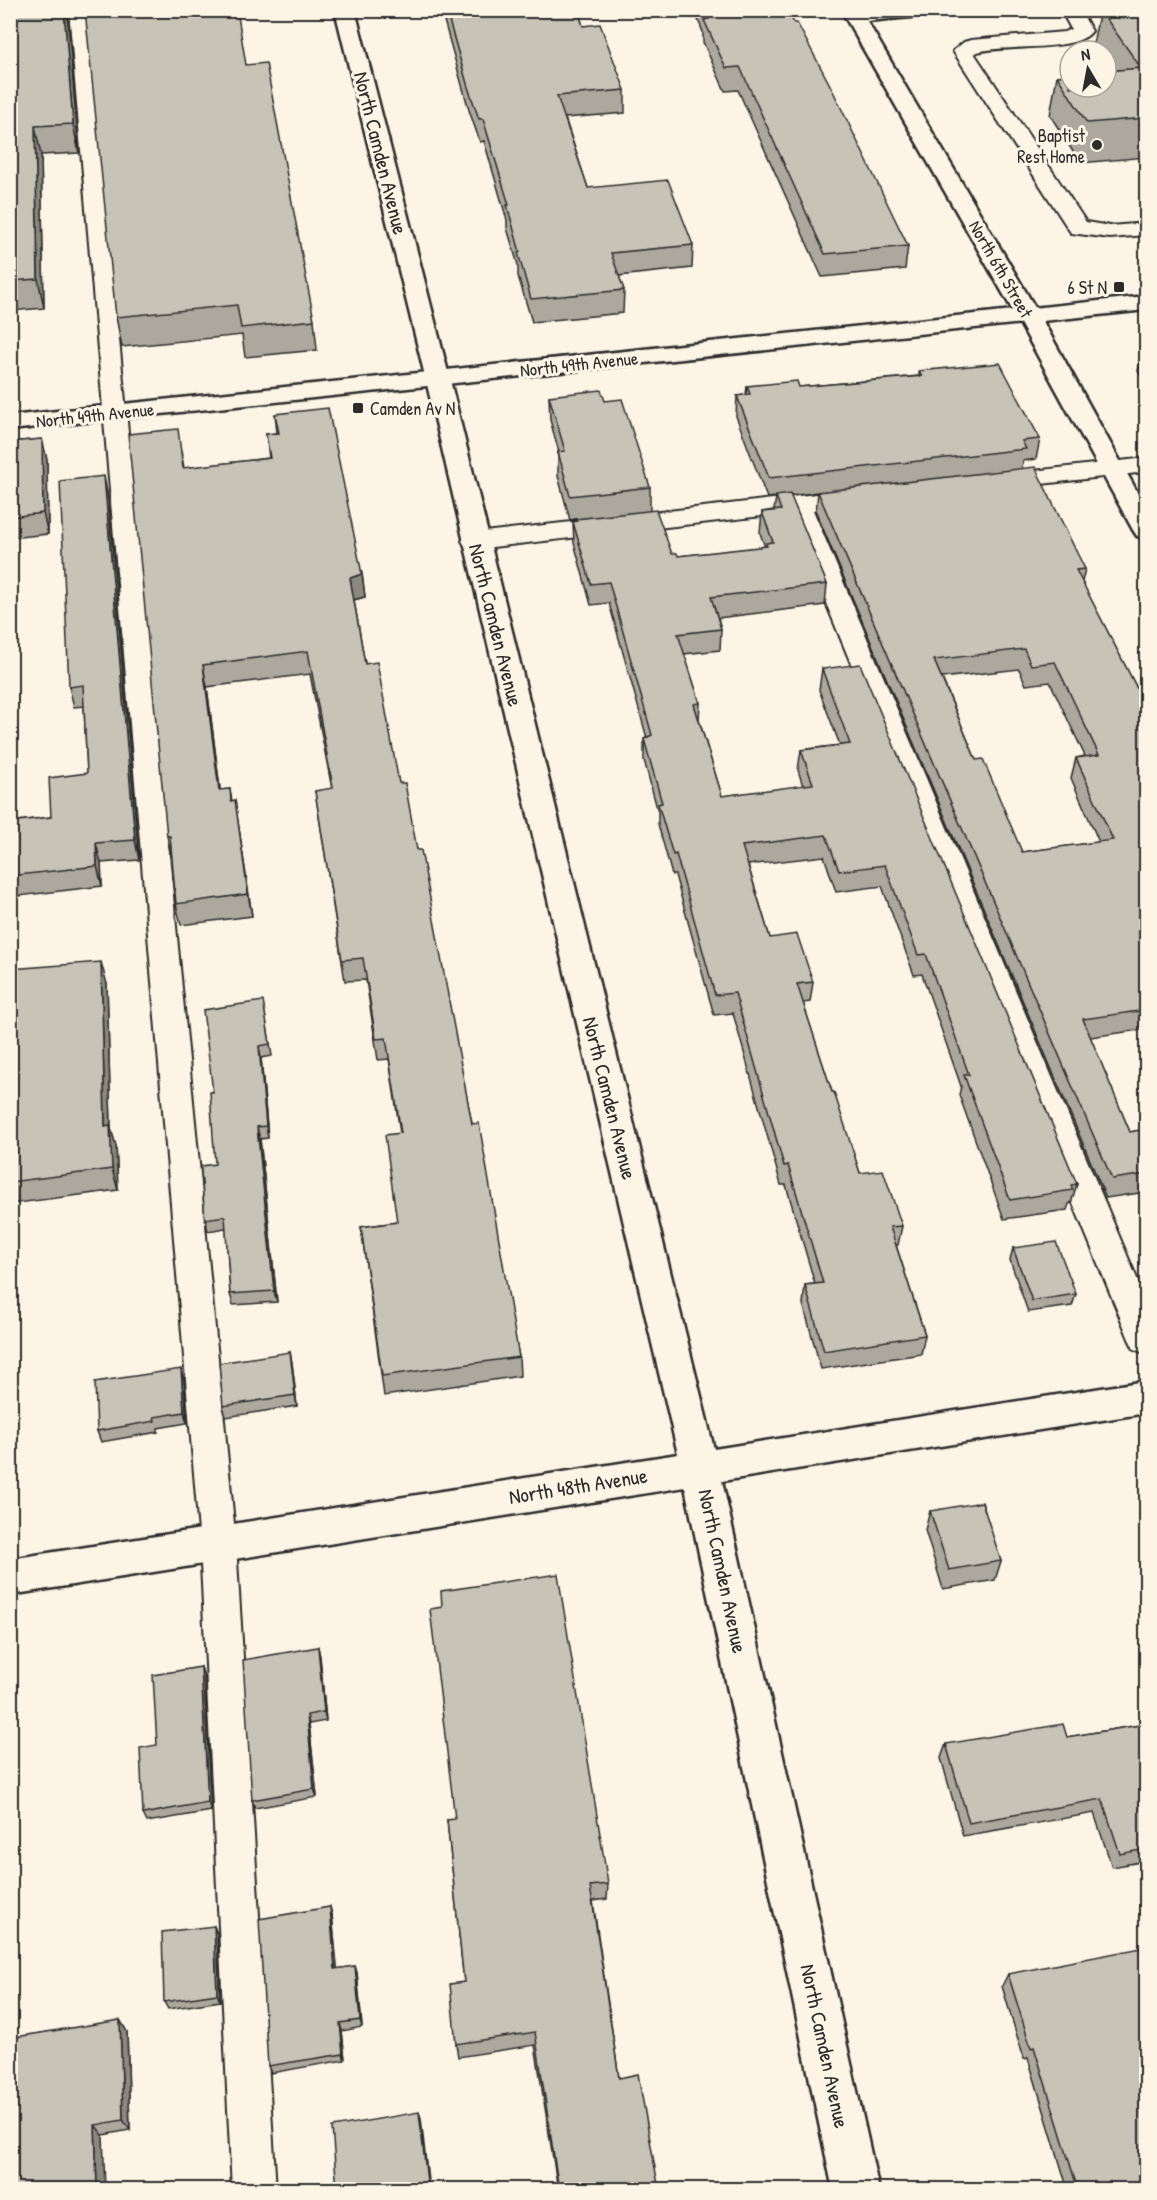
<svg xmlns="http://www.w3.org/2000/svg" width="1157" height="2200" viewBox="0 0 1157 2200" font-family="'Patrick Hand',sans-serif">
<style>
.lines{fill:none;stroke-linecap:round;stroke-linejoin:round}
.lane-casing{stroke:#2b2b2b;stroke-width:4}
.street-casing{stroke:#2b2b2b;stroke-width:5}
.secondary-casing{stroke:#2b2b2b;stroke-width:5}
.lane{fill:#fcf5e5;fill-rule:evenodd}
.street{fill:#fcf5e5;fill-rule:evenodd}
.secondary{fill:#fcf5e5;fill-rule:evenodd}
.wall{fill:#aca89d;stroke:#2b2b2b;stroke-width:1.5;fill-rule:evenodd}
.shaded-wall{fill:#8c8880;stroke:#2b2b2b;stroke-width:1.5}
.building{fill:#c8c3b7;stroke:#2b2b2b;stroke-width:1.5;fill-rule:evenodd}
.poi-dot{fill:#2b2b2b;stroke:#fcf5e5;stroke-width:2}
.labels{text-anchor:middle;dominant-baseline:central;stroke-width:6;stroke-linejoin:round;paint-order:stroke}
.far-poi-label{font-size:18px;fill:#2b2b2b;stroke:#fcf5e5;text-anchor:end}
.far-street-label{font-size:18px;fill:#2b2b2b;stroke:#fcf5e5}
.street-label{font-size:21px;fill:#2b2b2b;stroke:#fcf5e5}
</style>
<rect width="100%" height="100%" fill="#fcf5e5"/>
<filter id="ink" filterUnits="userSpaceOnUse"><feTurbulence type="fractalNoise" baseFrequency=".0167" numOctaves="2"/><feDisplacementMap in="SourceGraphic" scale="12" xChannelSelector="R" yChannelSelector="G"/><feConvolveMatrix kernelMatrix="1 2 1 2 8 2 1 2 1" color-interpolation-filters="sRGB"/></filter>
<g filter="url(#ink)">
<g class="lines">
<g class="lane-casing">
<g id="lane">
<polygon points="69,10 87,10 236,1544 276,2190 232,2190 200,1544"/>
<path d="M1061 10H1080L1092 31C1076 54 1000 43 974 53L1086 222 1110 226 1146 223V235L1110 238 1071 233 953 51 964 42 971 40 1064 32 1071 29Z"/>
<polygon points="1146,458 1146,472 998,489 989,487 986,482 989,477 998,475"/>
<polygon points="817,494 826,497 829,502 826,507 813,510 1146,1300 1146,1354 1134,1349 1129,1339 789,513 475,549 466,547 462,541 466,535 475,533"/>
</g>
</g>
<g class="street-casing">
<g id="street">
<polygon points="335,10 355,10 450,380 714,1449 1146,1381 1146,1413 722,1481 879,2190 833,2190 685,1487 10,1595 10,1559 678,1454 426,380"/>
<polygon points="841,10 933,10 923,16 867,21 1040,316 1146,508 1146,538 1137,536 1133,530 1016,316"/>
</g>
</g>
<g class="secondary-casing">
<polygon id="secondary" points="1146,296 1146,310 10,430 10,416"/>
</g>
<use href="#lane" class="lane"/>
<use href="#street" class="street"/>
<use href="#secondary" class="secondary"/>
</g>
<g class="wall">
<polygon points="10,10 67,10 79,153 41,155 44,308 10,311"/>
<polygon points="441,10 578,10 583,26 625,90 625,113 565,118 588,188 693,245 692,268 619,276 624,290 623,313 532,322 518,276 518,265 507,228 507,220 484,141 480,142 469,110"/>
<polygon points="694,10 787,10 908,246 905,269 822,277 738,90 725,91 703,42 703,32"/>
<polygon points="1100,10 1146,10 1146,158 1146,157 1080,163 1050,115 1057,76 1108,71 1106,68 1106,51 1094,51 1092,48"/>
<polygon points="246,65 314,320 317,350 245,357 242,335 122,347 116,317"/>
<polygon points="1146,347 1146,385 1138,371 1144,348"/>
<path d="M919 371 1040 439 1036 459 1023 461 1022 469 1085 569 1082 582 1146 706V1029L1090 1037 1130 1132 1146 1129V1192L1106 1198 816 512 818 492 790 496 827 584 825 605 718 618 721 629 720 650 684 654 700 703 699 720 722 796 803 786 798 770 801 750 840 745 819 690 822 669 1077 1184 1071 1203 1069 1204 1067 1210 1004 1219 959 1095 961 1086 922 974 914 975 882 886 836 892 824 856 748 865 770 938 813 982 810 1002 803 1003 832 1092 860 1173 902 1226 898 1245H896L925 1335 921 1354 821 1369 803 1304 805 1285 815 1284 786 1185H781L733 1013 714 1015 675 875H672L658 824V812L644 760V739L647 738 609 603 591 605 574 543 573 522H576V519L570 520 558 476V452H559L550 420 549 396 605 401 650 487V510L672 554 678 556 765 547 760 533 762 512 774 510 776 497 767 498 736 416 737 396 746 395 747 386 799 387 919 376ZM1019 669 1026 685 1050 682 1085 756 1076 758 1071 778 1099 842 1022 852 976 760 942 678Z"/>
<polygon points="275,414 362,574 365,597 354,600 365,664 417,850 519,1357 520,1376 384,1396 361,1227 397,1222 400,1133 389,1059 378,1060 366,980 345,981 315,791 332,789 310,674 207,687 220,790 230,789 232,801 238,822 252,916 181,925 176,904 172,858 167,836 181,451 184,468 269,458 266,434 277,433"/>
<polygon points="42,439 47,460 48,534 10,538 10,442"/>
<polygon points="108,497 139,860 101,863 102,886 10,897 10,822 51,817 87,773 84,706 74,707 69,687"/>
<polygon points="10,969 107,984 111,1129 116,1146 118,1190 10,1204"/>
<polygon points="263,1001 272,1056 261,1058 268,1138 260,1139 277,1302 233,1305 230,1294 226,1228 208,1231 205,1219 215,1164"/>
<polygon points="1013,1248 1076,1294 1072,1306 1028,1312 1010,1260"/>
<polygon points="290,1352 292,1363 297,1406 226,1417 223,1406"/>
<polygon points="184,1380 187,1423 158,1428 158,1432 101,1442 97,1431"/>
<polygon points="930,1511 1001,1561 995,1580 943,1589 925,1530"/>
<polygon points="318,1647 320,1657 326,1721 309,1724 317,1797 255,1808 252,1800"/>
<polygon points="201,1667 204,1677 211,1811 147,1822 143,1814 157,1745"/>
<polygon points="1146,1724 1146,1861 1112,1867 1094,1813 963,1836 941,1758 946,1744 1067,1737"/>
<polygon points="447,1820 608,1884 607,1899 593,1901 619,2078 659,2190 558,2190 535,2045 458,2057 456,2044 464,1982"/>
<polygon points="330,1907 332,1915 337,1969 355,1966 357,1973 362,2027 342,2031 345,2060 271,2073 268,2066"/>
<polygon points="214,1926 217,1934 220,2001 168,2009 164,2002"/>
<polygon points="1008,1974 1146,2190 1068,2190 1028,2058 1024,2059 1002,1986"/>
<polygon points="120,2020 127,2032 130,2130 103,2135 10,2190"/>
</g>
<g class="shaded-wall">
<polygon points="64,10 67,10 79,153 73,124"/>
<polygon points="35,126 41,155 44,308 38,279"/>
<polygon points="42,439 47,460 48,534 43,513"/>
<polygon points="104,476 108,497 139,860 135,840"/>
<polygon points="362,574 365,597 353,600 350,578"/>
<polygon points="203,665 207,687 223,812 219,790"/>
<polygon points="235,800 238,822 252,916 248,894"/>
<polygon points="96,843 101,863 102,886 97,866"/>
<polygon points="101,962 107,984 111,1129 116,1146 118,1190 112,1169 105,1126"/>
<polygon points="259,1046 261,1058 268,1138 266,1126"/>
<polygon points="257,1127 260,1139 277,1302 274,1291"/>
<polygon points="290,1352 292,1363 297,1406 295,1395"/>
<polygon points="181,1369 184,1380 187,1423 184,1412"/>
<polygon points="318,1647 320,1657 326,1721 324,1712"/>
<polygon points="201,1667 204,1677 211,1811 208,1802"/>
<polygon points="307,1715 309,1724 317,1797 314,1789"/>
<polygon points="330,1907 332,1915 338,1976 335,1969"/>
<polygon points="214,1926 217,1934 220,2001 217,1994"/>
<polygon points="355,1966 357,1973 362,2027 360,2020"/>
<polygon points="120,2020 127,2032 130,2130 123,2120"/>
<polygon points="340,2023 342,2031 345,2060 343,2054"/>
<polygon points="419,2112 421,2118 429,2190 428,2190"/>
<polygon points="95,2125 103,2135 105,2190 97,2190"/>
</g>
<g class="building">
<polygon points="10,10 64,10 73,124 35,126 38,279 10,281"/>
<polygon points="85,10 237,10 246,65 266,63 314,320 241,328 237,305 116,317"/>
<polygon points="446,10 578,10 583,26 600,24 625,90 557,96 588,188 668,180 693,245 611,253 624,290 531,299 518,253 520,252 507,205 509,205 483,119 479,119 468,87"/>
<polygon points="705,10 787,10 794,23 797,23 830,85 908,246 825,254 740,67 726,68 704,20 709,19"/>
<polygon points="1100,10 1146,10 1146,118 1087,123 1057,76 1070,75 1070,87 1106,87 1106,71 1141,68"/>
<polygon points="1000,363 1040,439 1022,441 1026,449 769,478 737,396 750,394 747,386 797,381 799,387 922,376 919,371"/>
<polygon points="601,390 605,401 622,399 650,487 570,496 558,452 565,451 549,396"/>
<polygon points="328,408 362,574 350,578 365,664 377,662 399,783 405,783 417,850 421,850 472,1124 479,1123 519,1357 382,1376 361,1227 397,1222 385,1135 401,1133 386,1038 376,1039 363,958 342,960 315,791 333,788 308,651 203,665 219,790 230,789 231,801 235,800 248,894 176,904 170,836 167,836 128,434 178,429 183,468 270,458 266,434 279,433 275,414"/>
<polygon points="42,439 43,513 10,517 10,442"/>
<path d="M1035 467 1085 569 1076 570 1146 706V1010L1083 1019 1130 1132 1146 1129V1174L1112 1179 818 492ZM1024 649 1031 665 1055 662 1099 755 1076 758 1113 840 1022 852 983 759 976 760 934 660Z"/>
<polygon points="104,476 135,840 96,843 97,866 10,876 10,822 51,817 49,778 87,773 83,685 69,687 60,481"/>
<polygon points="790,494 827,584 711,597 721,629 678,634 700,703 694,704 722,796 813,784 801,750 850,744 822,669 860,664 1077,1184 1071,1185 1073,1190 1010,1200 964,1075 969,1075 926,954 918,955 885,865 839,871 826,835 742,846 770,938 797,934 813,982 797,984 832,1092 834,1092 860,1173 883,1170 902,1226 890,1227 925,1335 824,1351 805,1285 823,1283 788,1165 784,1166 735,993 715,995 676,854 673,855 658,804 662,803 644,739 652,735 609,582 591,584 573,522 577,521 576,519 656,510 672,554 677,553 678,556 767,546 766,543 773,542 762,512 781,510 776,496"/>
<polygon points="101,962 105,1126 110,1125 112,1169 10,1182 10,969"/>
<polygon points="263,1001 270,1044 259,1046 266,1126 257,1127 274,1291 230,1294 225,1216 205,1219 201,1172 201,1166 215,1164 210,1092 213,1092 203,1010"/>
<polygon points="1056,1242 1076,1294 1032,1301 1013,1248"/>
<polygon points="290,1352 295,1395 223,1406 219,1363"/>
<polygon points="181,1369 184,1412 154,1417 155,1421 97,1431 95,1382"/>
<polygon points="982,1502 1001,1561 949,1570 930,1511"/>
<polygon points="558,1574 608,1884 590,1886 619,2078 638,2074 659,2190 559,2190 535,2032 456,2044 450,1984 464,1982 447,1820 455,1819 430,1609 442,1607 441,1591"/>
<polygon points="318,1647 324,1712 307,1715 314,1789 252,1800 243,1660"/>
<polygon points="201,1667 208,1802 143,1814 140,1748 157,1745 153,1675"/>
<polygon points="1063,1724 1067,1737 1146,1724 1146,1849 1120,1854 1102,1799 969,1823 946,1744"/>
<polygon points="330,1907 335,1969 355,1966 360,2020 340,2023 343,2054 268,2066 259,1919"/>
<polygon points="214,1926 217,1994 164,2002 162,1932"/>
<polygon points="1141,1948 1146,1964 1146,2190 1078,2190 1034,2047 1031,2048 1008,1974"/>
<polygon points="120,2020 123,2120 95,2125 97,2190 10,2190 10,2038"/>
<polygon points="419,2112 428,2190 337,2190 332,2127"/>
</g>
</g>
<g class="poi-dot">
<circle cx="1097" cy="145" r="6"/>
<rect x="1113" y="281" width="12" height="12" rx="3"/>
<rect x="352" y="402" width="12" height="12" rx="3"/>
</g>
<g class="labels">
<g class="far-poi-label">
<text x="1085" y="135">Baptist<tspan x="1085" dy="21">Rest Home</tspan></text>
<text x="1107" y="287">6 St N</text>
<text x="370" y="408" text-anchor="start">Camden Av N</text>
</g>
<g class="far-street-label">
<text transform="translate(1001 269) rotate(60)">North 6th Street</text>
<text transform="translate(579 364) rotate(-6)">North 49th Avenue</text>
<text transform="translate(95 415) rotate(-6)">North 49th Avenue</text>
</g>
<g class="street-label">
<text transform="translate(381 153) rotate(76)">North Camden Avenue</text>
<text transform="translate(496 625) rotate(76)">North Camden Avenue</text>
<text transform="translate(610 1098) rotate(76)">North Camden Avenue</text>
<text transform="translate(578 1486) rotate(-9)">North 48th Avenue</text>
<text transform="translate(723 1571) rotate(78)">North Camden Avenue</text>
<text transform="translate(825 2046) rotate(78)">North Camden Avenue</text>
</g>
</g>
<rect width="1157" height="2200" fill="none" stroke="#fcf5e5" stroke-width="36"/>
<rect x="18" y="18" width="1121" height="2164" fill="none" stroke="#2b2b2b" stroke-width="2" filter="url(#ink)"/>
<g transform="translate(1088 69) rotate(350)"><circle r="28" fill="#fcf5e5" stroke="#a8a49b" stroke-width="1.5"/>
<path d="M0-4.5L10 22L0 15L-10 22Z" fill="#2b2b2b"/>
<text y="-9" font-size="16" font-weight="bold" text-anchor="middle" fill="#2b2b2b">N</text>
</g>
</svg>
